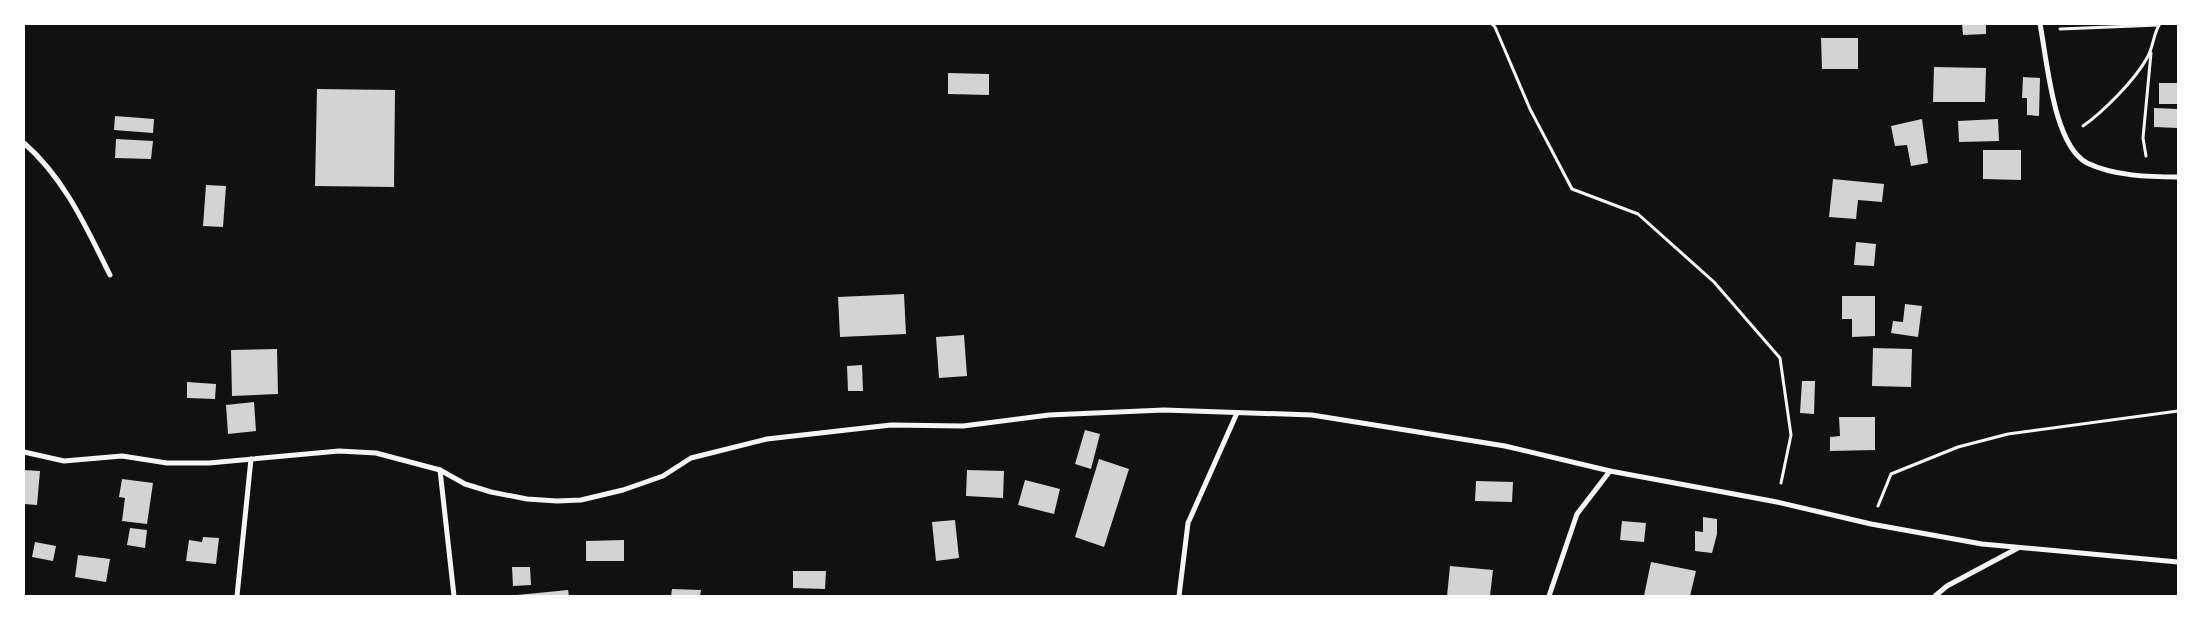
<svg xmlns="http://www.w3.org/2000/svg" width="2202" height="620" viewBox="0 0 2202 620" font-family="Roboto,sans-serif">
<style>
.building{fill:#d3d3d3}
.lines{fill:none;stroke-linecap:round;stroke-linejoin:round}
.path{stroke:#f5f5f5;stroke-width:3}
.minor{stroke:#f5f5f5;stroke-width:5}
</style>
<rect width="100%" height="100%" fill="#111"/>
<g class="building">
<polygon points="1962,24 1986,24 1986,34 1963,35"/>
<polygon points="1821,38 1858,38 1858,69 1822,69"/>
<polygon points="1934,67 1986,68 1985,102 1933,102"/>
<polygon points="948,73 989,74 989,95 948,94"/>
<polygon points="2023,77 2040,78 2039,116 2027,115 2027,98 2022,98"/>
<rect x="2159" y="83" width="19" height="21"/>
<polygon points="317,89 395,90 394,187 315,186"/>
<polygon points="2154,108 2178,109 2178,128 2154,127"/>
<polygon points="115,116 154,119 153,133 114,130"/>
<polygon points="1922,119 1928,163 1911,166 1907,145 1895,146 1891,126"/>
<polygon points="1998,119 1999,141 1959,142 1958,121"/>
<polygon points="116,139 153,141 151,159 115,158"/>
<polygon points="1983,150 2021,150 2021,180 1983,179"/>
<polygon points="1833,179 1884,184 1882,202 1858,200 1856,219 1829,217"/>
<polygon points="206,185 226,186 223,227 203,226"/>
<polygon points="1856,242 1876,244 1874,266 1854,265"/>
<polygon points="904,294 906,334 840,337 838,297"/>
<polygon points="1842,296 1875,296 1875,336 1852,337 1852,319 1842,319"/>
<polygon points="1905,304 1922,306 1918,337 1891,333 1893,321 1903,322"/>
<polygon points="964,335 967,376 939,378 936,337"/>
<polygon points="1873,348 1912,349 1911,387 1872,386"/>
<polygon points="277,349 278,394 232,396 231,350"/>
<polygon points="862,365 863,391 848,391 847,366"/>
<polygon points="1802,381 1815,381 1814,414 1800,413"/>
<polygon points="187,382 216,384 215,399 187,398"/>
<polygon points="254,402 256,431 228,434 226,405"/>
<polygon points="1839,417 1875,417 1875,450 1830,451 1830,437 1840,436"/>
<polygon points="1085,430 1100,434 1091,469 1075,464"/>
<polygon points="1099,459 1129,469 1104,547 1075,537"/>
<polygon points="24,470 40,471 37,505 24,504"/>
<polygon points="967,470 1004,471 1003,498 966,496"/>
<polygon points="122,479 153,483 147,524 122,521 125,498 119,497"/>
<polygon points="1025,480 1060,489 1054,514 1018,505"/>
<polygon points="1476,481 1513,482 1512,502 1475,501"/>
<polygon points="1703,517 1717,519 1717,534 1712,553 1695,551 1695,531 1703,532"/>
<polygon points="955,520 959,558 936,561 932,522"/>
<polygon points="1622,521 1646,523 1644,542 1620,540"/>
<polygon points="130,528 147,530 145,548 127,545"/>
<polygon points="203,537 219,538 216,564 186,561 189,540 202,542"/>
<polygon points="624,540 624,561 586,561 586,541"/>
<polygon points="35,542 56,546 53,561 32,557"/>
<polygon points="78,555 110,559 106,582 75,577"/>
<polygon points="1651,562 1696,571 1690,596 1644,596"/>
<polygon points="1450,566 1493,570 1490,596 1447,596"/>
<polygon points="512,567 530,567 531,585 513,586"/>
<polygon points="793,571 826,571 825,589 793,588"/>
<polygon points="672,589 701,590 700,596 671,596"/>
<polygon points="568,590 569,596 517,596 517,595"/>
</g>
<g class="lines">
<g class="path">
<polyline points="1492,24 1495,27 1530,109 1572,189 1638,214 1714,282 1780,358 1791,435 1781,483"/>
<polyline points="2060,29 2159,25"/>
<path d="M2083 126C2103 112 2135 80 2147 58 2153 48 2153 36 2159 25"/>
<polyline points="2146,156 2143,138 2151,53"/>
<polyline points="1878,506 1891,474 1958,447 2008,434 2178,411"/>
</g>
<g class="minor">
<path d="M2040 24C2047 59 2053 145 2087 163 2114 176 2149 177 2178 177"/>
<path d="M24 143C65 179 86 227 110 275"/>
<polyline points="24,452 64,461 122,456 167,463 209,463 339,451 376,453 440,470 465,484 491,492 527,499 557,501 581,500 623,490 663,476 691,458 767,439 891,425 963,426 1049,415 1164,410 1312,415 1505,446 1610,471 1777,502 1871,524 1982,544 2178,562"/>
<polyline points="440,470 454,596"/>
<polyline points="237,596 251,459"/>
<polyline points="1179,596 1188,523 1237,413"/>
<polyline points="1549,596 1577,514 1610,471"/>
<polyline points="1935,596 1947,586 2018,548"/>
</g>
</g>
<rect width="2202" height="620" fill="none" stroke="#ffffff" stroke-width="50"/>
</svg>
